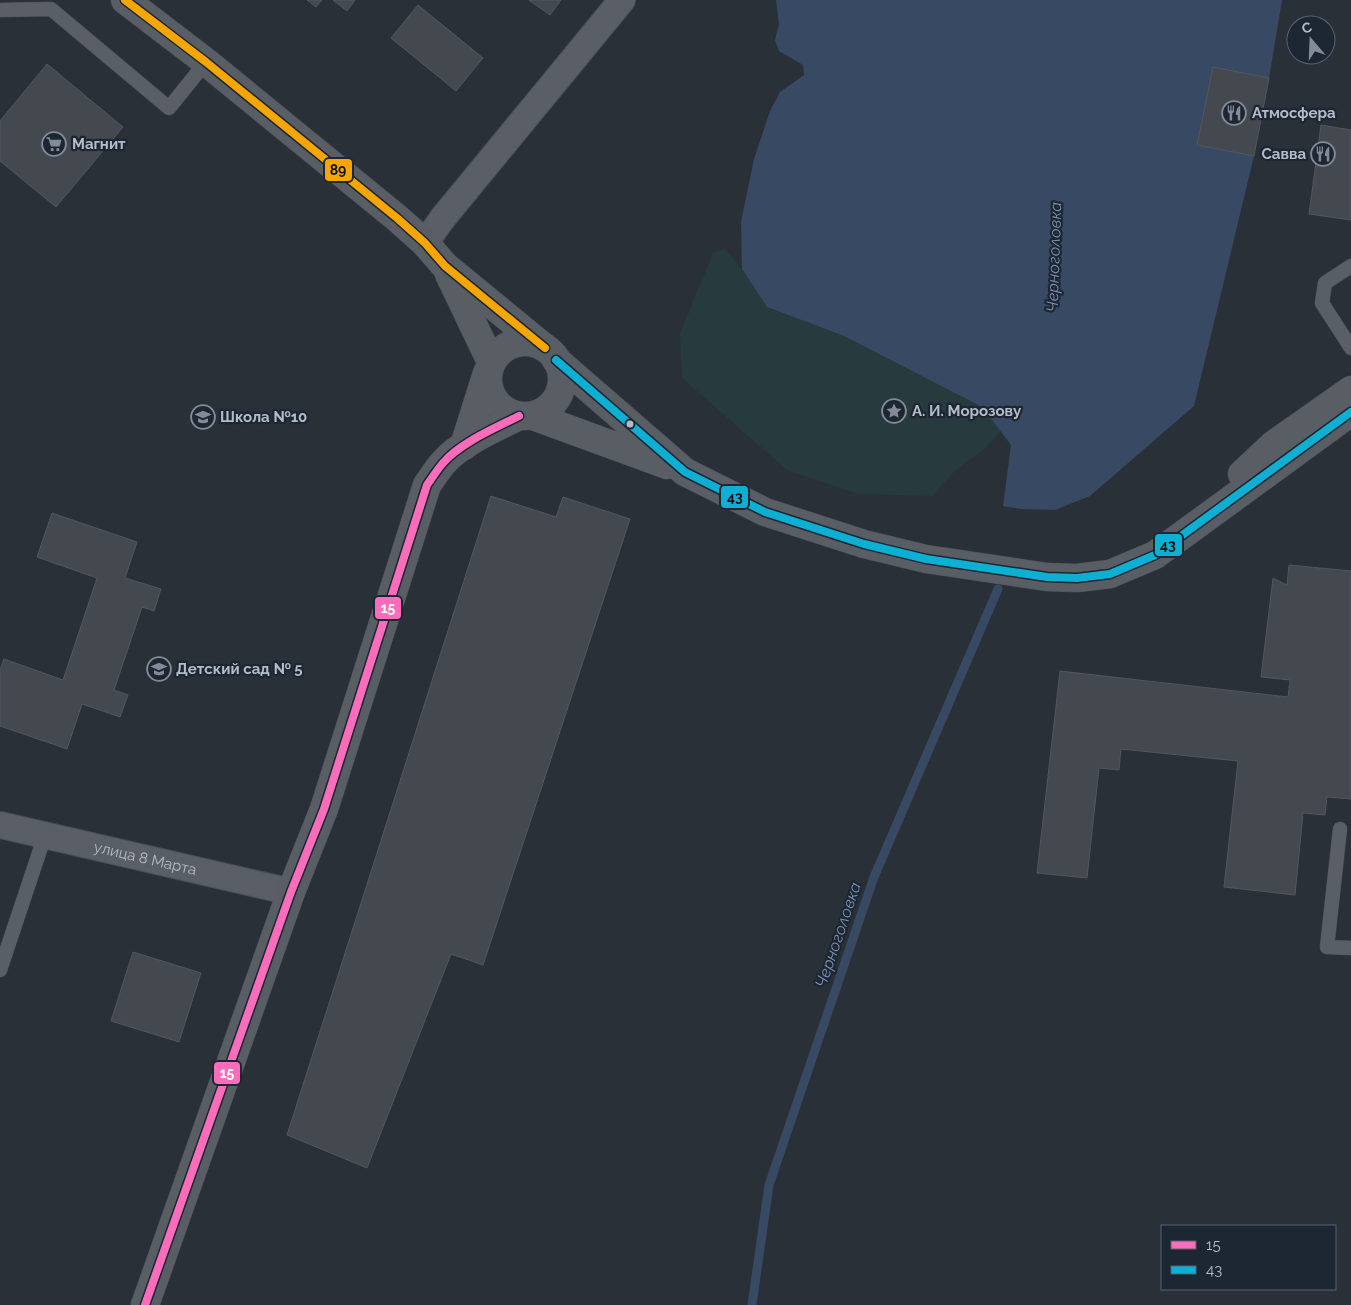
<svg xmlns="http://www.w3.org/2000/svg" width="1351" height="1305" viewBox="0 0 1351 1305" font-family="Raleway,sans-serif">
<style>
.green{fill:#273a3e}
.water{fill:#384963}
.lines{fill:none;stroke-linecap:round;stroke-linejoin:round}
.stream{stroke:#384963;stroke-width:9}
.building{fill:#444950;stroke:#52575f}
.lane-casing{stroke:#484c53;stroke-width:15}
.street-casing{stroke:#484c53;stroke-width:28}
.secondary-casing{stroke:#484c53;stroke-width:29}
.lane{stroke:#5a5e66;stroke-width:14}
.street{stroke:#5a5e66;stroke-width:26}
.secondary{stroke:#595d64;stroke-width:28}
.bus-1-casing{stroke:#1d2633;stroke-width:11}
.bus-2-casing{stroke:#1d2633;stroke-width:11}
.bus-3-casing{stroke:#1d2633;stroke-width:11}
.bus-1{stroke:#fb6dba;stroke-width:8}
.bus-2{stroke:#0dafd3;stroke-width:8}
.bus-3{stroke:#f7a600;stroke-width:8}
.bus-dot{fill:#b4bcc9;stroke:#1d2633;stroke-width:2}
.labels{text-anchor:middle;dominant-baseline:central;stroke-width:4.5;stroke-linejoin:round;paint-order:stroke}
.poi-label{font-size:15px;font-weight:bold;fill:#b4bcc9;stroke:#1d2633;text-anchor:start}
.street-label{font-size:15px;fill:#b4bcc9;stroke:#1d2633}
.water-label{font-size:16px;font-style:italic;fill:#7c92b1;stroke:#1d2633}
.line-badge{stroke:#1d2633;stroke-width:2}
.badge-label{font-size:14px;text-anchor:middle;font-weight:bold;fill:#fff}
.pale-badge-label{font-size:14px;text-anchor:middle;font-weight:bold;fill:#111}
</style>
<rect width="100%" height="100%" fill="#2a3038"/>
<polygon class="green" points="725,249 742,269 767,307 844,336 982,407 1001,431 983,450 956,470 940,487 934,496 859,494 787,470 682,378 680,334 713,253"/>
<polygon class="water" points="776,0 1282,0 1269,78 1213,67 1197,145 1254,156 1194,406 1090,496 1055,510 1021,509 1003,506 1011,445 982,407 844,336 767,307 742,269 741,222 754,159 770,111 780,92 804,75 803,65 779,51 775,40 779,24"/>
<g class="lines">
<polyline class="stream" points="752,1305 769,1185 874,877 998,589"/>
</g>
<g class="building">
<polygon points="307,0 322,0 316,7"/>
<polygon points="333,0 355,0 347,11"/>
<polygon points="529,0 561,0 550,15"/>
<polygon points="418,5 483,58 456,91 391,38"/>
<polygon points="47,64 123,127 56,207 0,161 0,121"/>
<polygon points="1213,67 1269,78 1254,156 1197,145"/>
<polygon points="1321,125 1351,130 1351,220 1309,214"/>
<polygon points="491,496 556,517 563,497 630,519 483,965 451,954 367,1168 287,1135"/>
<polygon points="52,513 137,542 125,578 161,589 154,611 142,607 114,690 128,695 120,717 82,704 67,749 0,726 0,670 4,659 63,680 97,578 37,557"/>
<polygon points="1289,565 1351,571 1351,799 1327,797 1325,815 1303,813 1295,895 1224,887 1238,761 1121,749 1119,770 1099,768 1087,878 1037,873 1060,671 1288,697 1290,680 1261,677 1273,578 1287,585"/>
<polygon points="133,952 201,973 179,1042 111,1021"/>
</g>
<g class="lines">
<g class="lane-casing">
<g id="lane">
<polyline points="0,10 51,9 169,108 206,62"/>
<polyline points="1351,266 1325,283 1322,303 1351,348"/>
<polyline points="1340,829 1327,947 1351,948"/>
<polyline points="0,970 45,835"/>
</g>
</g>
<g class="street-casing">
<g id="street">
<polyline points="425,243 442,219 622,0"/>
<path id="s1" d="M0 825 291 892"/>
</g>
</g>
<g class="secondary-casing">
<g id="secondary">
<polyline points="125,0 206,62 397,218 425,243 445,266 545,348"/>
<polyline points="449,274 491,362"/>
<circle cx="525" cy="379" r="37"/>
<polyline points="556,360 685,472 765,512 864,544 926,559 1047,577 1077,578 1110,574 1155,555 1351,412"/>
<polyline points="533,416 667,465"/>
<polyline points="464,446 487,373"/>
<polyline points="1242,474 1273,445 1351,390"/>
<path d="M145 1305 291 892 324 809 427 485C432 478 437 470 443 463 460 443 495 428 519 416"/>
</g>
</g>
<use href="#lane" class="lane"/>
<use href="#street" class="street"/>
<use href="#secondary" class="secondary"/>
<g class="bus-1-casing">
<path id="bus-1" d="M145 1305 291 892 324 809 427 485C432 478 437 470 443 463 460 443 495 428 519 416"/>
</g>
<g class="bus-2-casing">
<polyline id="bus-2" points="556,360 685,472 765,512 864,544 926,559 1047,577 1077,578 1110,574 1155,555 1351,412"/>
</g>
<g class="bus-3-casing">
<polyline id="bus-3" points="125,0 206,62 397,218 425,243 445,266 545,348"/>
</g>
<use href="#bus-1" class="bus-1"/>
<use href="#bus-2" class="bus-2"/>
<use href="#bus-3" class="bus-3"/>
</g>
<defs>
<g id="restaurant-ring" transform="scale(1.25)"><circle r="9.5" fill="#1d2633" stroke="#848b96" stroke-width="1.5"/><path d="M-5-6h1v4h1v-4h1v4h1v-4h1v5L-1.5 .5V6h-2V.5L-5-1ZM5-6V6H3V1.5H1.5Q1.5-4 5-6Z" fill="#848b96"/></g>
<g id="supermarket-ring" transform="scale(1.25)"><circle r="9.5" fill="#1d2633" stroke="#848b96" stroke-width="1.5"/><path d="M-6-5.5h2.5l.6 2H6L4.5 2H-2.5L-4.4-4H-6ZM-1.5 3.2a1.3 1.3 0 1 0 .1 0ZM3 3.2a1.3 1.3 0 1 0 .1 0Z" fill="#848b96"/></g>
<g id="sight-ring" transform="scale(1.25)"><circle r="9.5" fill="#1d2633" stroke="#848b96" stroke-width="1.5"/><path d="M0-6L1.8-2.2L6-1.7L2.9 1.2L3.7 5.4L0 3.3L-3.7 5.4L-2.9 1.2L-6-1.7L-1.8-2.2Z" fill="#848b96"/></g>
<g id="school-ring" transform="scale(1.25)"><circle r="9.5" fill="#1d2633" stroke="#848b96" stroke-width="1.5"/><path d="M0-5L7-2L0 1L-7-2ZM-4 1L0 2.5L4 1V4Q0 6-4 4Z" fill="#848b96"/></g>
</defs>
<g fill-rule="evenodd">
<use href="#restaurant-ring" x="1234" y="113"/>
<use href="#supermarket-ring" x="54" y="144"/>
<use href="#restaurant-ring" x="1323" y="154"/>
<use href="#sight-ring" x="894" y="411"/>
<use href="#school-ring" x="203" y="417"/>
<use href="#school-ring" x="159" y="669"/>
</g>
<circle class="bus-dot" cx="630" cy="424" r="4.5"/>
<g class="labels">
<g class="poi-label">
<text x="1252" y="113">Атмосфера</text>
<text x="72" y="144">Магнит</text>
<text x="1306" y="154" text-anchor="end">Савва</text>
<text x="912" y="411">А. И. Морозову</text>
<text x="220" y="417">Школа №10</text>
<text x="176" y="669">Детский сад № 5</text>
</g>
<g class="street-label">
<text stroke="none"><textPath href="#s1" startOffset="149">улица 8 Марта</textPath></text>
</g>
<g class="water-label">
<text transform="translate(1054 257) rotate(-88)">Черноголовка</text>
<text transform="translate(838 935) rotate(-71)">Черноголовка</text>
</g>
</g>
<g class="line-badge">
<rect x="324" y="158" width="29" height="24" rx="5" fill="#f7a600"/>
<rect x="720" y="485" width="29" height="24" rx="5" fill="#0dafd3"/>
<rect x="1154" y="533" width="29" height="24" rx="5" fill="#0dafd3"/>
<rect x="374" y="596" width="28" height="24" rx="5" fill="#fb6dba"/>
<rect x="213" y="1061" width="28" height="24" rx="5" fill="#fb6dba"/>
</g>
<g class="badge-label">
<text x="388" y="613">15</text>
<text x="227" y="1078">15</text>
</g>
<g class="pale-badge-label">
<text x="338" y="175">89</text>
<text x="735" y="502">43</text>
<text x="1168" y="550">43</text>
</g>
<rect x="1161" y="1225" width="175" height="65" fill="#1d2633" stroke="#59626f"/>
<rect x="1171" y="1241" width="25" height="8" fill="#fb6dba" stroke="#59626f"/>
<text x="1206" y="1250" font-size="15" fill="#b4bcc9">15</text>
<rect x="1171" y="1266" width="25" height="8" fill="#0dafd3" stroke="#59626f"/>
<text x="1206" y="1275" font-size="15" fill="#b4bcc9">43</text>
<g transform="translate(1311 40) rotate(341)"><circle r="24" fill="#1d2633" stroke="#59626f"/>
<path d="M0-4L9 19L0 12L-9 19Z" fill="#848b96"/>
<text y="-8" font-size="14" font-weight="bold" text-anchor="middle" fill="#b4bcc9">С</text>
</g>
</svg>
